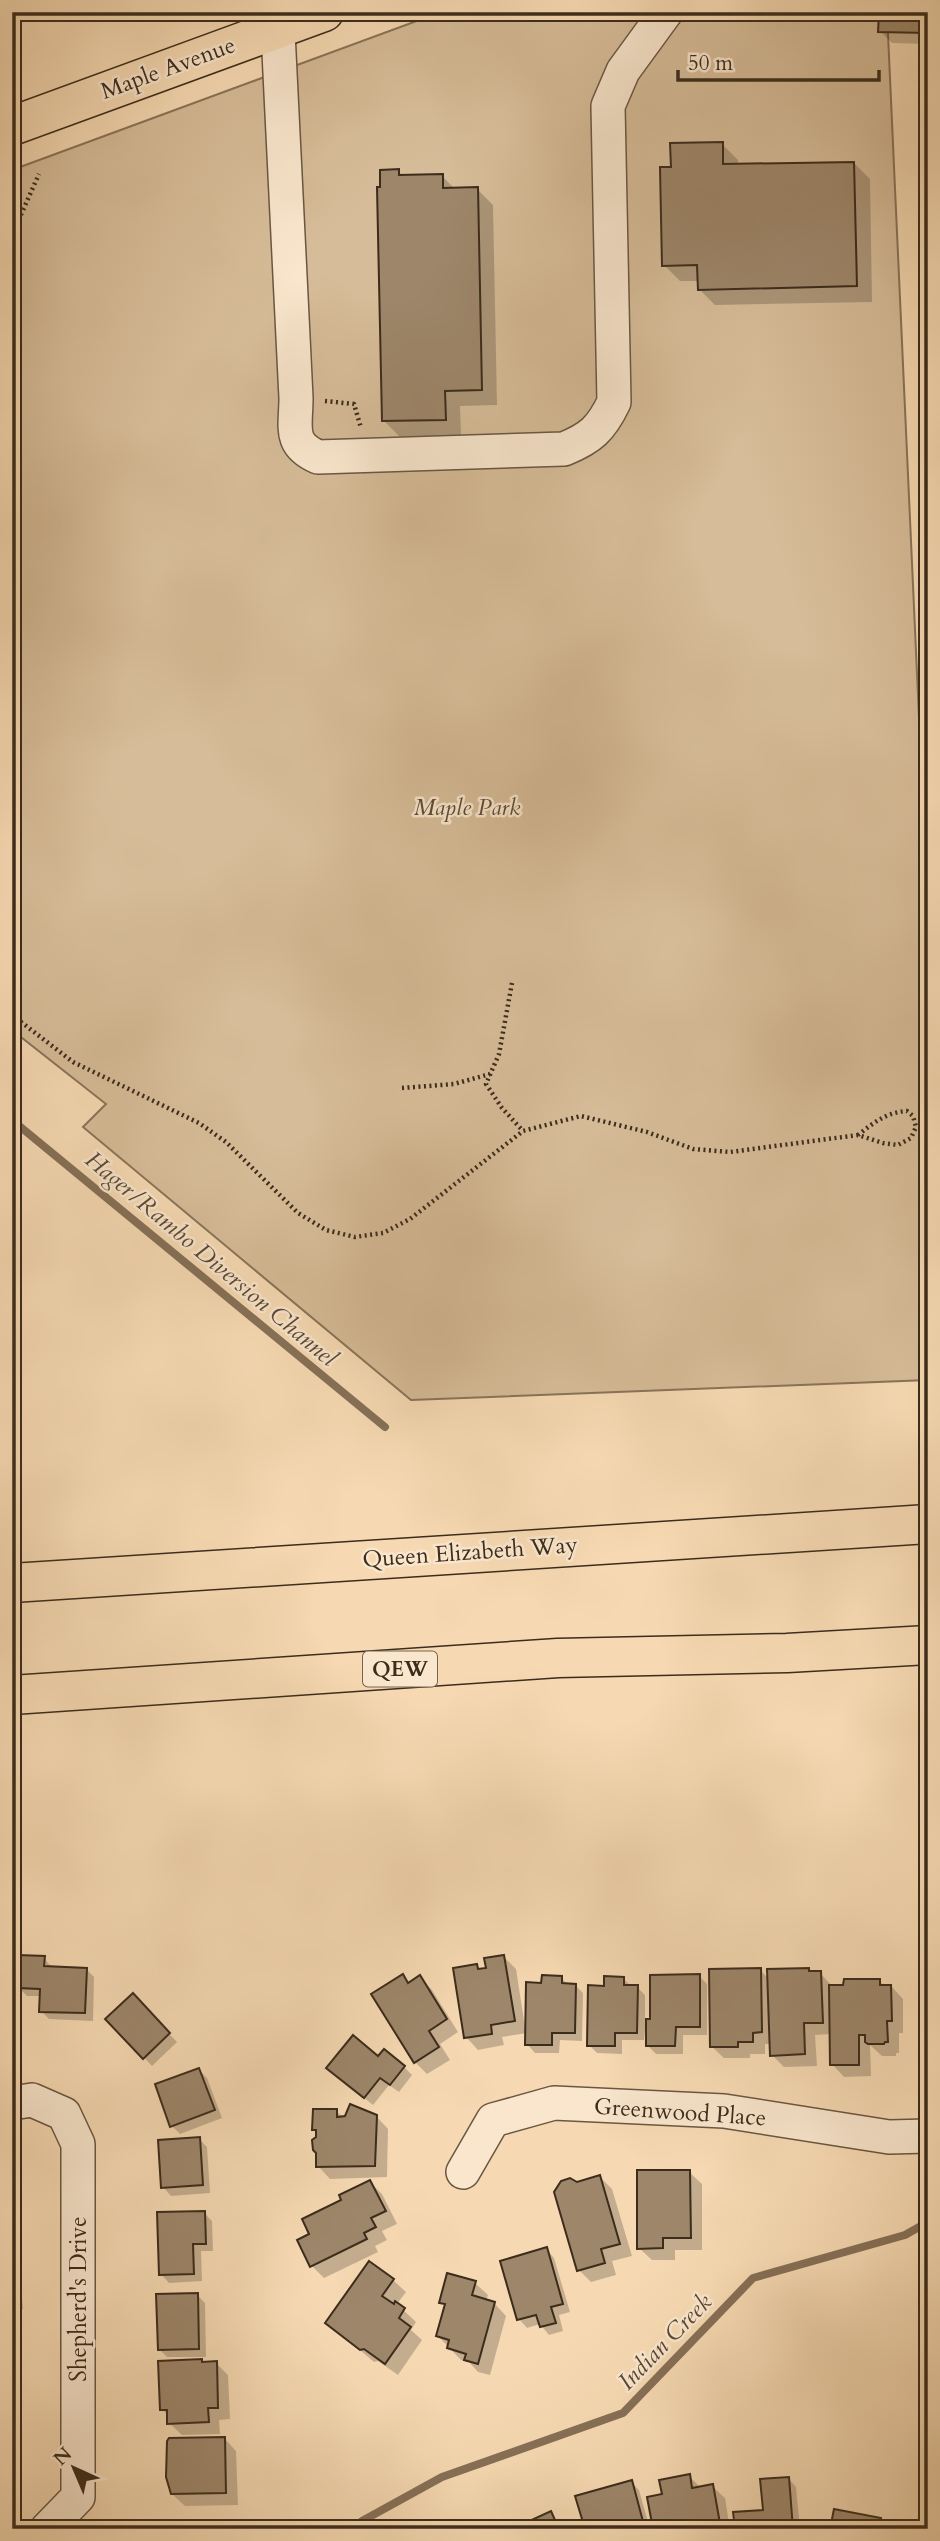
<svg xmlns="http://www.w3.org/2000/svg" width="940" height="2541" viewBox="0 0 940 2541" font-family="Cardo,serif">
<style>
.green{fill:#d6bc98;stroke:#89745a;stroke-width:2}
.shadow{fill:#0003}
.lines{fill:none;stroke-linecap:round;stroke-linejoin:round}
.stream{stroke:#867057;stroke-width:8}
.building{fill:#9d866a;stroke:#3c2c1c;stroke-width:2}
.minor-casing{stroke:#6a5742;stroke-width:36}
.major-casing{stroke:#3c2c1c;stroke-width:41}
.highway-casing{stroke:#3c2c1c;stroke-width:41}
.path{stroke:#3c2c1c;stroke-width:4.5;stroke-dasharray:2 3.5;stroke-linecap:butt}
.minor{stroke:#f9e6cd;stroke-width:33}
.major{stroke:#f6d9b2;stroke-width:38}
.highway{stroke:#f6d9b2;stroke-width:38}
.labels{text-anchor:middle;dominant-baseline:central;stroke-width:5;stroke-linejoin:round;paint-order:stroke}
.shield{fill:#f9e6cd;stroke:#756451;stroke-width:2}
.shield-label{font-size:21px;font-weight:bold;fill:#3c2c1c}
.street-label{font-size:23px;fill:#3c2c1c;stroke:#f9e6cd}
.park-label{font-size:23px;font-style:italic;fill:#5b4935;stroke:#f9e6cd}
.water-label{font-size:24px;font-style:italic;fill:#5b4835;stroke:#f9e6cd}
</style>
<rect width="100%" height="100%" fill="#f6d9b2"/>
<filter id="stains"><feTurbulence type="fractalNoise" baseFrequency=".00286" numOctaves="4"/><feColorMatrix values="0 0 0 0 .2 0 0 0 0 .09 0 0 0 0 .02 0 0 0 .5 -.17"/></filter>
<radialGradient id="worn" r=".72"><stop offset=".6" stop-color="#630" stop-opacity="0"/><stop offset="1" stop-color="#630" stop-opacity=".3"/></radialGradient>
<polygon class="green" points="441,12 887,12 928,916 928,1380 411,1400 83,1127 106,1104 12,1030 12,170"/>
<g class="shadow">
<polygon points="928,12 928,44 892,43 880,31"/>
<polygon points="722,144 738,160 738,166 854,163 870,179 872,302 715,305 699,289 699,281 680,281 664,265"/>
<polygon points="398,171 404,177 442,176 455,189 477,189 493,205 497,405 460,406 461,435 400,437 384,421"/>
<polygon points="504,1957 516,1969 525,2027 527,2027 543,1984 561,1978 569,1985 575,1985 583,1993 582,2041 560,2040 559,2053 535,2053 527,2044 527,2033 502,2037 504,2045 478,2050 466,2037 476,1966 481,1971 488,1970"/>
<polygon points="44,1958 52,1968 86,1969 94,1977 93,2021 49,2019 41,2011 42,1996 27,1996 19,1988"/>
<polygon points="760,1970 769,1979 808,1970 811,1973 820,1973 833,1987 879,1981 885,1986 891,1986 903,1999 903,2033 899,2033 899,2053 896,2053 896,2056 882,2056 870,2045 871,2076 844,2077 832,2064 831,2034 815,2035 817,2066 784,2067 772,2055 772,2044 765,2044 765,2054 750,2054 750,2058 724,2058 711,2046"/>
<polygon points="403,1976 410,1984 420,1977 432,1990 458,2032 440,2044 450,2060 427,2074 415,2062"/>
<polygon points="699,1976 707,1984 707,2035 683,2035 683,2054 656,2054 648,2046 648,2031 645,2031 644,2040 622,2040 622,2054 597,2053 589,2045 606,1987 623,1978 632,1987 637,1987 645,1995 645,2021 652,2021"/>
<polygon points="133,1996 177,2042 152,2066 108,2019"/>
<polygon points="378,2058 404,2067 412,2075 399,2092 389,2085 373,2105 337,2076"/>
<polygon points="199,2070 207,2078 222,2118 180,2134 172,2126"/>
<polygon points="336,2111 344,2118 376,2116 388,2129 387,2177 330,2179 318,2166 317,2132 314,2129"/>
<polygon points="199,2139 207,2147 210,2193 171,2196 163,2187"/>
<polygon points="689,2172 702,2184 702,2250 675,2250 675,2260 652,2260 639,2248"/>
<polygon points="12,2177 18,2183 22,2235 12,2236"/>
<polygon points="600,2177 612,2189 632,2256 612,2261 616,2275 591,2282 579,2270 576,2184"/>
<polygon points="370,2182 382,2194 397,2224 382,2231 387,2240 375,2246 378,2252 324,2278 312,2266 311,2235 344,2201"/>
<polygon points="204,2213 212,2221 213,2251 201,2251 202,2281 169,2283 161,2274"/>
<polygon points="546,2249 554,2258 570,2312 559,2315 563,2331 549,2335 540,2324 527,2328 519,2319"/>
<polygon points="370,2264 393,2280 406,2292 397,2304 416,2322 411,2330 422,2340 398,2375 378,2361 374,2362 328,2323"/>
<polygon points="475,2283 488,2295 486,2301 494,2303 506,2316 490,2375 478,2372 469,2362 461,2360 438,2336 446,2307 441,2302"/>
<polygon points="12,2290 22,2298 23,2309 17,2310 19,2330 12,2330"/>
<polygon points="197,2295 205,2303 206,2357 167,2357 159,2349"/>
<polygon points="201,2361 204,2364 216,2363 228,2375 230,2419 219,2420 220,2434 182,2435 169,2423 169,2416 162,2409"/>
<polygon points="12,2371 20,2379 21,2431 12,2431"/>
<polygon points="224,2438 236,2451 238,2505 185,2506 172,2494"/>
<polygon points="689,2476 701,2488 712,2486 725,2498 730,2529 655,2529 649,2498 664,2495"/>
<polygon points="788,2478 796,2487 800,2529 736,2529 765,2512"/>
<polygon points="631,2482 639,2490 650,2529 586,2529"/>
<polygon points="551,2514 562,2529 516,2529"/>
<polygon points="880,2519 890,2529 816,2529 833,2526"/>
</g>
<g class="lines">
<g class="stream">
<polyline points="12,1120 385,1427"/>
<polyline points="355,2529 362,2521 442,2477 623,2413 753,2278 905,2235 928,2222"/>
</g>
</g>
<g class="building">
<polygon points="879,12 928,12 928,33 878,32"/>
<polygon points="723,142 723,164 854,162 857,286 698,290 697,265 662,266 660,167 671,167 670,143"/>
<polygon points="399,169 399,175 443,174 443,188 478,187 482,390 445,391 446,420 382,421 377,187 380,187 380,170"/>
<polygon points="18,1955 45,1956 44,1966 87,1968 85,2013 39,2012 40,1989 17,1988"/>
<polygon points="504,1955 515,2021 491,2025 492,2034 464,2038 453,1968 477,1964 478,1969 486,1968 484,1958"/>
<polygon points="761,1968 762,2032 753,2033 753,2042 738,2042 738,2047 710,2047 709,1969"/>
<polygon points="809,1968 809,1971 821,1971 823,2023 804,2023 805,2054 770,2056 767,1969"/>
<polygon points="403,1974 408,1983 420,1975 447,2019 429,2031 439,2047 414,2063 371,1994"/>
<polygon points="700,1974 700,2027 676,2027 675,2046 646,2046 646,2019 650,2019 650,1975"/>
<polygon points="542,1975 562,1976 562,1983 576,1984 575,2033 552,2033 552,2045 525,2045 526,1982 541,1983"/>
<polygon points="604,1976 624,1977 624,1985 638,1985 637,2033 615,2033 615,2046 587,2046 588,1985 604,1986"/>
<polygon points="844,1979 880,1979 880,1985 891,1985 892,2021 887,2021 888,2042 885,2042 884,2044 868,2044 865,2042 865,2035 859,2035 859,2065 830,2065 829,1985 843,1985"/>
<polygon points="133,1993 170,2033 143,2059 105,2019"/>
<polygon points="353,2035 378,2056 384,2049 405,2066 390,2085 380,2078 364,2098 326,2068"/>
<polygon points="199,2068 215,2110 170,2127 155,2084"/>
<polygon points="350,2104 377,2115 375,2166 316,2167 316,2153 313,2150 312,2140 316,2137 316,2130 312,2130 313,2109 337,2109 337,2117 345,2116"/>
<polygon points="200,2137 203,2185 161,2188 158,2140"/>
<polygon points="637,2170 690,2170 691,2238 663,2238 663,2248 637,2249"/>
<polygon points="600,2175 620,2244 601,2249 605,2263 577,2271 554,2192 561,2181 570,2178 577,2182"/>
<polygon points="370,2180 386,2211 371,2218 376,2227 364,2233 367,2239 310,2267 297,2240 309,2234 302,2219 341,2200 339,2195"/>
<polygon points="205,2211 206,2244 193,2244 194,2274 159,2275 157,2212"/>
<polygon points="547,2247 563,2304 551,2307 556,2323 540,2327 536,2315 517,2320 500,2261"/>
<polygon points="369,2261 394,2279 382,2296 394,2304 395,2301 405,2308 399,2318 411,2327 385,2364 364,2349 360,2350 325,2323"/>
<polygon points="447,2273 476,2281 472,2295 495,2302 478,2364 464,2360 466,2354 447,2348 449,2340 436,2336 445,2304 439,2303"/>
<polygon points="198,2293 199,2349 158,2350 156,2294"/>
<polygon points="202,2359 202,2362 217,2361 218,2408 208,2408 209,2422 167,2424 167,2410 160,2410 158,2361"/>
<polygon points="225,2437 226,2493 171,2494 166,2477 167,2441 169,2438"/>
<polygon points="690,2474 692,2488 713,2484 721,2529 687,2529 686,2523 653,2529 647,2497 662,2494 659,2480"/>
<polygon points="789,2477 793,2529 735,2529 733,2512 763,2510 760,2479"/>
<polygon points="632,2480 645,2529 585,2529 575,2496"/>
<polygon points="834,2509 881,2518 879,2529 814,2529 816,2521 831,2524"/>
<polygon points="551,2511 559,2529 512,2529"/>
</g>
<g class="lines">
<g class="minor-casing">
<g id="minor">
<path d="M277 12 296 398C296 427 288 444 318 457L564 449C591 438 601 429 614 402L608 106 623 71 666 12"/>
<polyline points="12,2103 32,2100 64,2114 78,2144 78,2497 47,2529"/>
<polyline points="463,2172 493,2120 554,2103 724,2111 889,2137 928,2136"/>
</g>
</g>
<g class="major-casing">
<polyline id="major" points="12,126 324,12"/>
</g>
<g class="highway-casing">
<g id="highway">
<polyline points="12,1583 928,1524"/>
<polyline points="12,1695 558,1658 787,1653 928,1645"/>
</g>
</g>
<g class="path">
<polyline points="12,235 39,174"/>
<polyline points="325,401 354,404 361,428"/>
<polyline points="512,983 499,1054 486,1084 502,1108 523,1131"/>
<path d="M12 1015 73 1062 199 1123 226 1142 298 1213 326 1230 355 1237 383 1233 410 1219 523 1131 581 1116 647 1132 693 1149 730 1152 858 1135 883 1143 898 1145 911 1138 916 1127 913 1116 907 1111C887 1112 873 1123 858 1135"/>
<polyline points="402,1088 454,1084 490,1074"/>
</g>
<use href="#minor" class="minor"/>
<use href="#major" class="major"/>
<use href="#highway" class="highway"/>
</g>
<g class="labels">
<rect class="shield" x="363" y="1651.5" width="74" height="35" rx="5"/>
<g class="shield-label">
<text x="400" y="1669">QEW</text>
</g>
<g class="street-label">
<text transform="translate(168 68) rotate(-20)">Maple Avenue</text>
<text transform="translate(470 1552) rotate(-4)">Queen Elizabeth Way</text>
<text transform="translate(680 2112) rotate(4)">Greenwood Place</text>
<text transform="translate(78 2299) rotate(-90)">Shepherd's Drive</text>
</g>
<g class="park-label">
<text x="467" y="807">Maple Park</text>
</g>
<g class="water-label">
<text transform="translate(211 1259) rotate(40)">Hager/Rambo Diversion Channel</text>
<text transform="translate(665 2342) rotate(-46)">Indian Creek</text>
</g>
</g>
<rect width="940" height="2541" fill="none" stroke="#f6d9b2" stroke-width="42"/>
<rect x="14" y="14" width="912" height="2513" fill="none" stroke="#3c2c1c" stroke-width="3.5"/>
<rect x="21" y="21" width="898" height="2499" fill="none" stroke="#3c2c1c" stroke-width="2"/>
<g transform="translate(74 2468) rotate(316)" stroke="#f9e6cd" stroke-width="5" paint-order="stroke">
<path d="M0-5L12 26L0 18L-12 26Z" fill="#3c2c1c"/>
<text y="-10" font-size="19" font-weight="bold" text-anchor="middle" fill="#3c2c1c">N</text>
</g>
<path d="M678 70v10h201v-10" fill="none" stroke="#3c2c1c" stroke-width="3.5"/>
<text x="688" y="70" font-size="21" fill="#3c2c1c" stroke="#f9e6cd" stroke-width="5" paint-order="stroke">50 m</text>
<rect width="100%" height="100%" filter="url(#stains)"/>
<rect width="100%" height="100%" fill="url(#worn)"/>
</svg>
